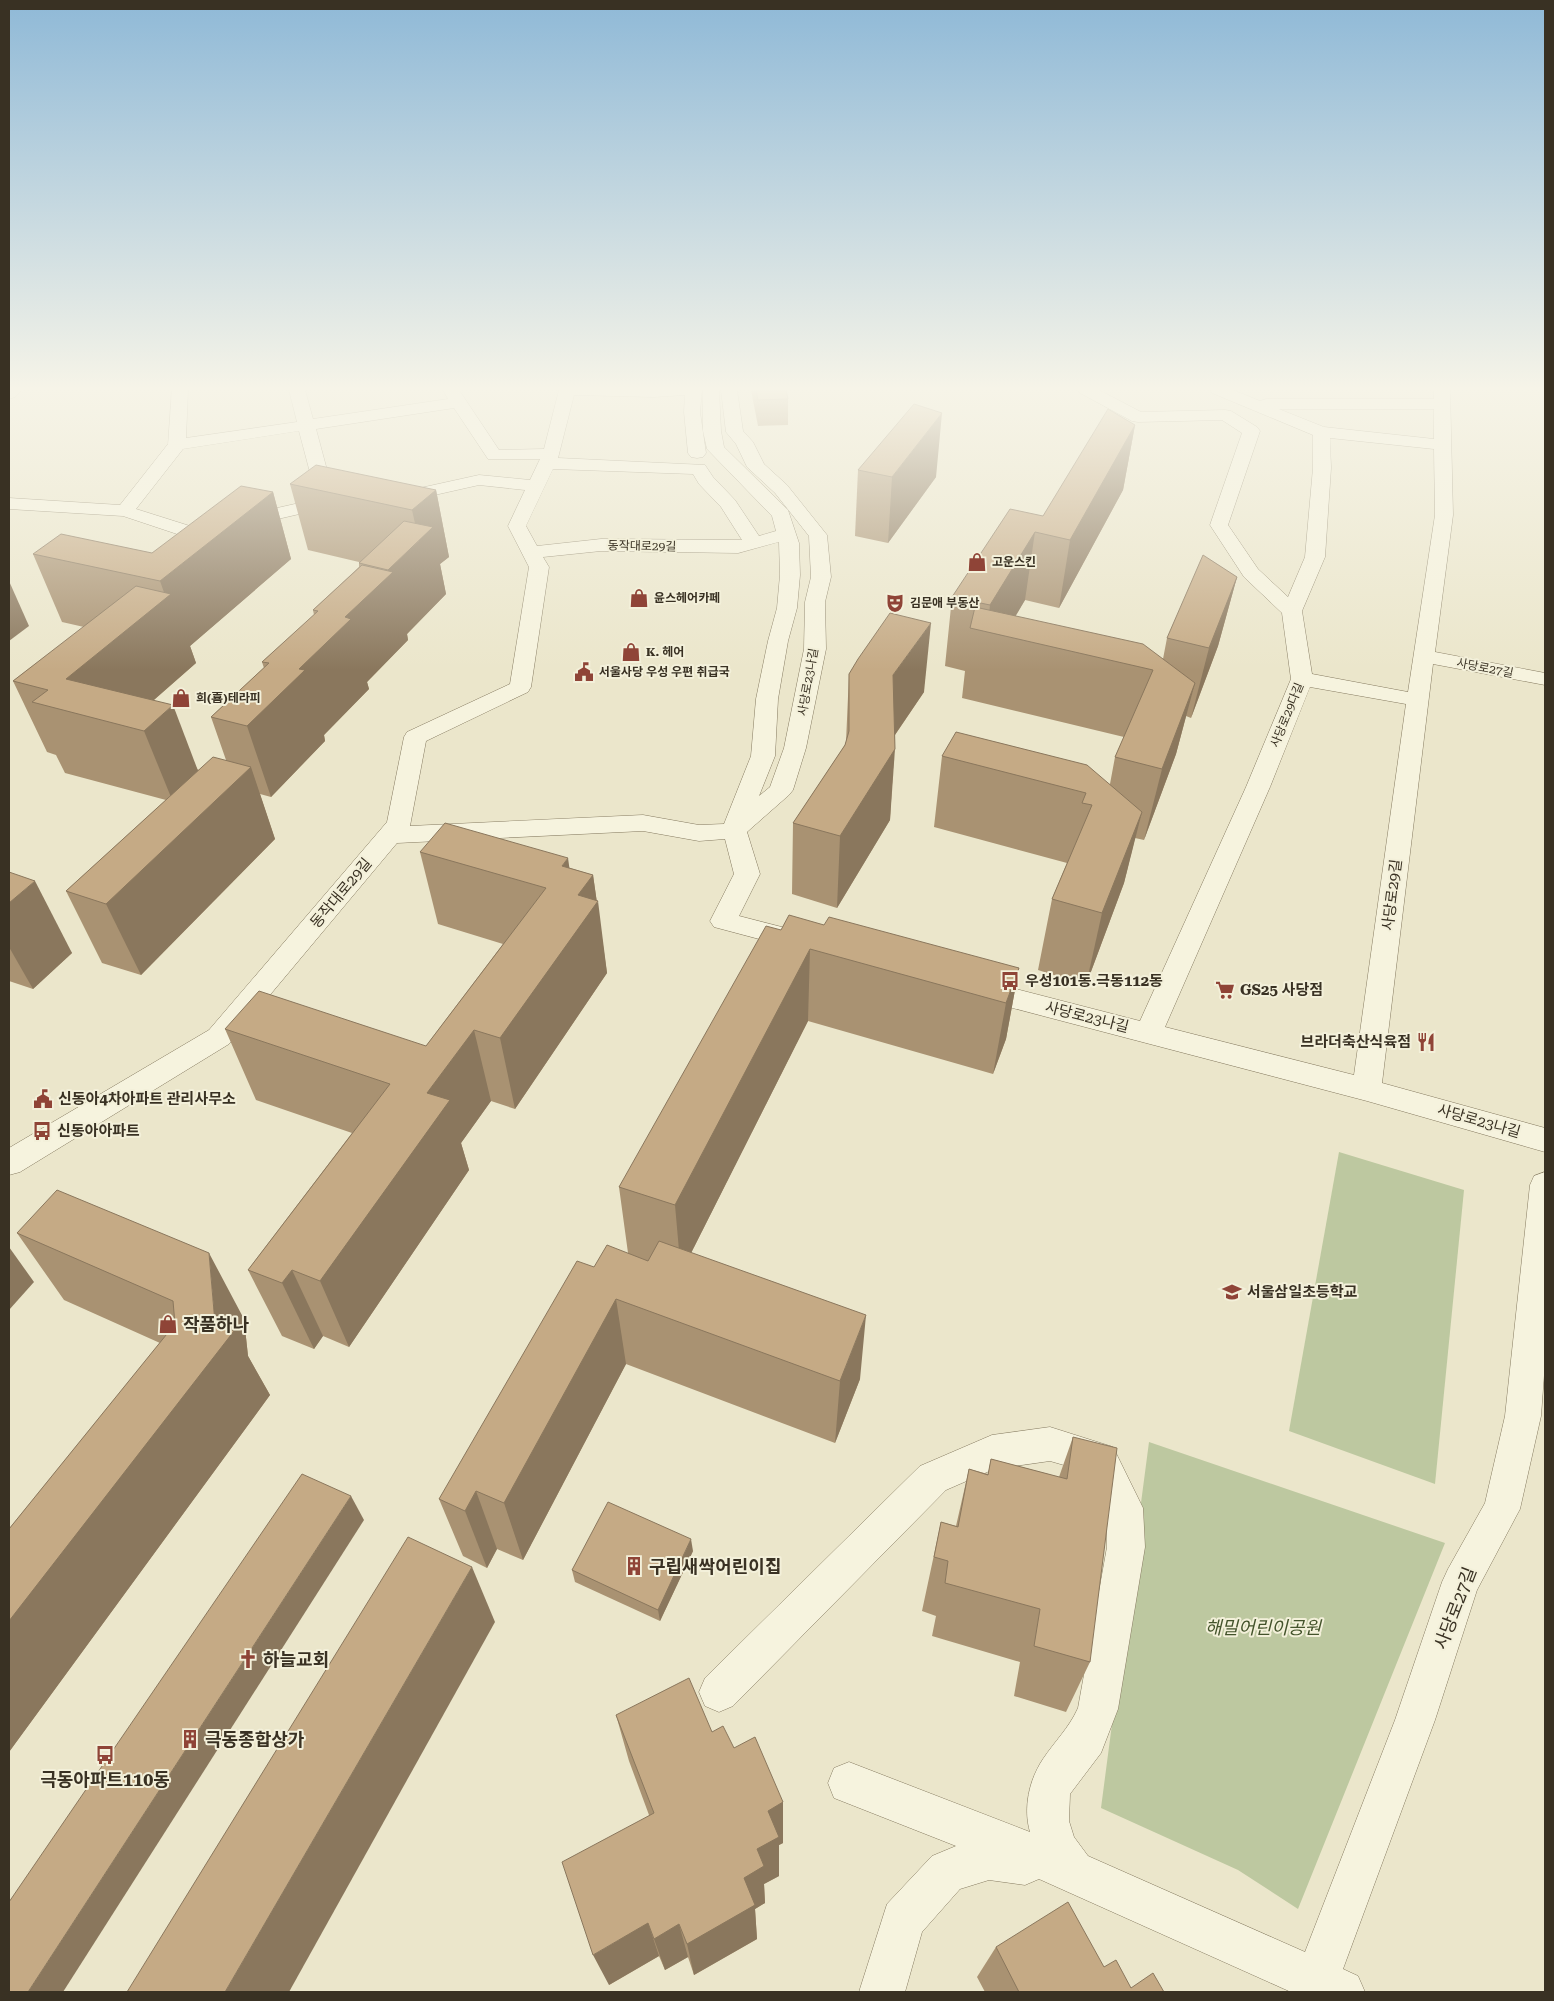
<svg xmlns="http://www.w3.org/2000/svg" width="1554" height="2001" viewBox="0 0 1554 2001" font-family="'Roboto Serif','Noto Sans KR',serif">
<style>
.green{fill:#bdc8a0}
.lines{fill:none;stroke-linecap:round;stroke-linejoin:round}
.minor-casing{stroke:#867b61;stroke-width:1}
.minor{fill:#f6f3de;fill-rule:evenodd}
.wall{fill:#a99272}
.shaded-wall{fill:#8a775d}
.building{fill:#c5aa85;stroke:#8a775d}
.labels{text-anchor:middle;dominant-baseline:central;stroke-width:4;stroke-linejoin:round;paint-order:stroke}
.far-street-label{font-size:12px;fill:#393123;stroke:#f3f0da}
.far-poi-label{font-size:12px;font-weight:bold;fill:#393123;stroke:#f3f0da;text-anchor:start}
.street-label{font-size:15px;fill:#393123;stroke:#f3f0da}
.poi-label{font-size:15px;font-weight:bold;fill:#393123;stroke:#f3f0da;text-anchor:start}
.near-poi-label{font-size:18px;font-weight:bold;fill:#393123;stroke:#f3f0da;text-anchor:start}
.near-street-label{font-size:18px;fill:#393123;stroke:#f3f0da}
.near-park-label{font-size:18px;font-style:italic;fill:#43532b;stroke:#f3f0da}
</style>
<rect width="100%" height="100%" fill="#ebe6cb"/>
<g class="green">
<polygon points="1339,1152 1464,1190 1435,1484 1289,1431"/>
<polygon points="1149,1442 1445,1543 1298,1909 1238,1870 1101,1808"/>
</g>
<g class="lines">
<g class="minor-casing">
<g id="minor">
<polygon points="9,390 22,390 15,397 9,399"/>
<path d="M172 390H188L186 438 297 422 289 390H305L313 419 448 399 443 390H459L499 450 544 449 559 390H702L700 412 706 453 703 457 697 458 691 457 688 453 684 412 685 395 654 397 574 395 558 458 705 465 713 477 735 500 759 536 776 531 772 516 707 449 703 431V390H719L721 431 724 447 788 510 799 543 800 575 797 608 788 641 778 699 775 756 759 796 770 787 784 748 804 649 805 602 811 577 809 536 775 493 747 467 736 444 726 432 721 390H737L743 431 753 442 764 464 787 485 827 535 831 577 825 602 826 649 806 748 793 790 789 795 747 832 760 874 739 916 809 934 813 941 809 948 800 950 714 927 710 921 734 874 725 839 699 841 643 831 397 843 229 1044 20 1172 9 1175V1148L209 1030 387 822 404 737 407 732 510 684 529 567 508 526 525 490 479 485 399 503 393 502 390 498 393 494 479 475 530 480 540 459H488L454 408 316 429 334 496 338 497 341 501 338 505 192 539 123 516 9 509V498L120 505 168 444ZM299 431 317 499 193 527 136 509 183 449ZM553 469 693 474 699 484 721 507 742 540 601 539 537 546 526 526ZM779 542 780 575 777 608 768 641 756 699 751 756 724 824 699 825 643 815 410 826 426 741 528 692 531 687 549 567 543 557 601 551 738 553Z"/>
<path d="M1078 390H1099L1141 412 1225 410 1231 411 1257 427 1260 431 1228 525 1258 569 1288 597 1305 557 1313 468V435L1212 393 1210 390H1233L1260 401 1266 399H1434V390H1450L1453 515 1435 652 1545 673V685L1433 664 1382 1083 1545 1128V1152L1367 1101 967 996 963 989 967 982 977 979 1140 1021 1246 787 1291 679 1282 613 1244 577 1210 525 1242 433 1222 420 1138 422 1132 421 1080 393ZM1279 409H1434V439L1324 427ZM1330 438 1434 449 1435 515 1408 692 1312 674 1302 611 1325 557 1331 468ZM1310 687 1406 704 1354 1075 1165 1027 1270 787Z"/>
<path d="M1545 1172V1362L1541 1416 1520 1509 1477 1590 1435 1720 1343 1969 1358 1976 1365 1992H1291L1039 1879 1025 1885 989 1880 960 1889 922 1932 905 1992H859L887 1904 932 1856 956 1846 834 1798 828 1783 834 1768 849 1762 1030 1832C1023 1808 1029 1780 1043 1759 1055 1741 1069 1728 1078 1708L1107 1547V1510L1088 1472 1050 1461 994 1469 946 1490 733 1706 719 1712 705 1706 699 1692 705 1678 920 1466 992 1435 1050 1427 1113 1447 1143 1508 1145 1547 1118 1709 1101 1753 1070 1794 1069 1821 1074 1837 1088 1856 1305 1952 1395 1720 1442 1582 1448 1569 1485 1503 1505 1416 1530 1185 1534 1176Z"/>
</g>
</g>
<use href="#minor" class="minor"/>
</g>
<g class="wall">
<polygon points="751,390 786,390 788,399 788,425 758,426"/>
<polygon points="1135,425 1123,490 1059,608 1025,600 1015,616 1163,659 1167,638 1237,577 1218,646 1191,718 1186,716 1176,754 1144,840 1135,838 1124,883 1086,985 1038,970 1052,899 1067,863 934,827 942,756 1110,784 1115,757 1124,737 962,698 965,671 945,666 952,597 1043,516"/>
<polygon points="858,470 936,477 888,543 855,536"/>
<polygon points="290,484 436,490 449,557 440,564 446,594 407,634 408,640 367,682 369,689 324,735 325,741 271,797 260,794 275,839 141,975 102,963 66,891 166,800 65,773 56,755 47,752 13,681 84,627 62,622 33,554 152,553 273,492 291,559 190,646 196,663 154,700 198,770 226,760 211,717 264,668 262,662 314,615 313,610 359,567 359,562 308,550"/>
<polygon points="849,674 924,692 895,735 890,820 837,908 792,894 793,823 845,745 846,742"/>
<polygon points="420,852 570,868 593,875 607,973 515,1109 491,1101 461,1143 469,1170 349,1347 323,1336 314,1349 282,1336 248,1270 352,1133 256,1100 225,1029 426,1046 503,944 438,924"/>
<polygon points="9,872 72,953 33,989 9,981"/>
<polygon points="824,925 1019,968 1006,1039 993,1074 808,1021 691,1253 860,1379 835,1443 626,1364 523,1560 497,1549 487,1568 463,1556 439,1499 594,1267 628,1253 619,1187 781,930"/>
<polygon points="17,1233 244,1319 248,1356 270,1395 9,1752 9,1529 160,1343 64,1300"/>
<polygon points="1073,1437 1090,1662 1066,1712 1014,1696 1020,1662 932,1636 936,1616 922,1611 941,1522 956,1526 969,1469 988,1474 991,1459 1059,1477"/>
<polygon points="693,1551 660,1621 575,1582 572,1570"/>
<polygon points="616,1715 712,1732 734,1748 783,1802 783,1843 779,1845 779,1876 764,1884 765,1903 755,1909 757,1939 694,1975 688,1957 665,1970 659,1956 609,1985 649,1815 629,1761"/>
<polygon points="996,1947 1104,1967 1131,1988 1164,1992 985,1992 977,1977"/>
</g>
<g class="shaded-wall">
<polygon points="942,413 936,477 888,543 892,477"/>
<polygon points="1135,425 1123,490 1059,608 1070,540"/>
<polygon points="436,490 449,557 440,564 446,594 407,634 408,640 367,682 369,689 324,735 325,741 271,797 247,726 345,617 389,575 388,570 419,541 412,510"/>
<polygon points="273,492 291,559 190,646 196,663 124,726 66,679 166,598 160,581"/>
<polygon points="1035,532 1025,600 1004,636 987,632 990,605"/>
<polygon points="1237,577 1218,646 1191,718 1209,648"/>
<polygon points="9,581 29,626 9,641"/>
<polygon points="931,623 924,692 888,745 893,675"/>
<polygon points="1195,683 1176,754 1144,840 1162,769"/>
<polygon points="173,705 200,776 173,802 144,731"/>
<polygon points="895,749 890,820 837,908 840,836"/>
<polygon points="251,767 275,839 141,975 106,904"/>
<polygon points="1142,812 1124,883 1086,985 1102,913"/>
<polygon points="568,858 578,928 578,895 593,875 597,903 598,901 607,973 515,1109 500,1038 562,866"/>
<polygon points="35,881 72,953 33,989 9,947 9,903"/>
<polygon points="810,949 808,1021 681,1273 675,1205"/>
<polygon points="1019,968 1006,1039 993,1074 1006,1003"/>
<polygon points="474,1030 491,1101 461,1143 469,1170 349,1347 320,1281 427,1093"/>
<polygon points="9,1247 34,1282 9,1310"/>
<polygon points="209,1253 244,1319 248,1356 270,1395 9,1752 9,1621 215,1323"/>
<polygon points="292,1270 323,1336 314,1349 282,1283"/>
<polygon points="616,1299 626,1364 523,1560 504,1503"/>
<polygon points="866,1315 860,1379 835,1443 840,1381"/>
<polygon points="476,1491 497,1549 487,1568 465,1511"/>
<polygon points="351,1496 364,1520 63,1992 28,1992"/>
<polygon points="691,1539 693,1551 660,1621 658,1610"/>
<polygon points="472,1567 495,1622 289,1992 225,1992"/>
<polygon points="783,1802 783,1843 779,1845 779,1876 764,1884 765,1903 755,1909 757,1939 694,1975 687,1944 744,1878 757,1849 768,1811"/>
<polygon points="648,1923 659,1956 609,1985 593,1955"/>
<polygon points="679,1924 688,1957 665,1970 654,1939"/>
</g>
<g class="building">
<polygon points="756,390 786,390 788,399 758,400"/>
<polygon points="914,404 942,413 892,477 858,470"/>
<polygon points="1108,409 1135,425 1070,540 1035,532 990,605 952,597 1010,509 1043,516"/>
<polygon points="316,465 436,490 412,510 290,484"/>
<polygon points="241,486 273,492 160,581 33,554 61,534 152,553"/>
<polygon points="404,521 433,527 388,570 359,563"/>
<polygon points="1203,555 1237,577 1209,648 1167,638"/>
<polygon points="362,565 393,572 345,617 351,619 299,669 305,670 247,726 211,717 269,663 262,662 318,611 313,610"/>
<polygon points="136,586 171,594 66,679 173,705 144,731 32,702 48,690 13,681"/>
<polygon points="975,607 1143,644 1195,683 1162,769 1115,757 1153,670 970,628"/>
<polygon points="890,613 931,623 893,675 895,749 840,836 793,823 845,745 849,731 849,674 858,659"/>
<polygon points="956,732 1087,765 1142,812 1102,913 1052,899 1092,805 1082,803 1086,793 942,756"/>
<polygon points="213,757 251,767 106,904 66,891"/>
<polygon points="445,823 568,858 562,866 593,875 578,895 598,901 500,1038 474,1030 427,1093 450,1100 320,1281 292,1270 282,1283 248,1270 390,1084 225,1029 259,991 426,1046 546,888 420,852"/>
<polygon points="9,872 35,881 9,903"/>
<polygon points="789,915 824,925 829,917 1019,968 1006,1003 810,949 675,1205 619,1187 766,926 781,930"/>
<polygon points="57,1190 209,1253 215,1323 234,1331 9,1621 9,1529 175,1324 173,1301 17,1233"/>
<polygon points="659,1241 866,1315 840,1381 616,1299 504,1503 476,1491 465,1511 439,1499 577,1261 594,1267 607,1245 648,1261"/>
<polygon points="1073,1437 1117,1448 1090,1662 1034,1646 1040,1609 945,1583 948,1561 934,1557 941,1522 958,1527 969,1469 988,1475 991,1459 1067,1479"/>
<polygon points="302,1474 351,1496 28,1992 9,1992 9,1902"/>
<polygon points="608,1502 691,1539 658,1610 572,1570"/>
<polygon points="408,1537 472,1567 225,1992 127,1992"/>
<polygon points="689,1678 712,1732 723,1726 734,1748 755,1737 783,1802 768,1811 779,1837 757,1849 764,1866 744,1878 755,1905 687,1944 679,1924 654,1939 648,1923 593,1955 562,1862 654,1813 616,1715"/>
<polygon points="1068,1902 1104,1967 1116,1960 1131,1988 1153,1973 1164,1992 1019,1992 996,1947"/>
</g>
<linearGradient id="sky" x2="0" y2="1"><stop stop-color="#8fb9d7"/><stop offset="0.58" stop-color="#f6f4e8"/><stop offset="1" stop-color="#f6f4e8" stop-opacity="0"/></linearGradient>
<rect width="1554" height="670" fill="url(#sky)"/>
<defs>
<g id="shop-bare" transform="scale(1.5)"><path d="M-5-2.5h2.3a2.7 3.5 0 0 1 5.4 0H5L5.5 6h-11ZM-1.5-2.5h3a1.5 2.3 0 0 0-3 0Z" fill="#8f4437" stroke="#f3f0da" stroke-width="2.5" paint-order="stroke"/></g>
<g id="theatre-bare" transform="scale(1.5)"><path d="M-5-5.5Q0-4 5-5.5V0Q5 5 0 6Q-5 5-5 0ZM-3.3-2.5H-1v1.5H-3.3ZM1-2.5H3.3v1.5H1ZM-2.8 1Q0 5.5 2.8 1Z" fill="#8f4437" stroke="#f3f0da" stroke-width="2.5" paint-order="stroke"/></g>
<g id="civic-bare" transform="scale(1.5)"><path d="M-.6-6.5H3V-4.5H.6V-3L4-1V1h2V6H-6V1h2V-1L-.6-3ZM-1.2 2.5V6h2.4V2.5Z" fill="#8f4437" stroke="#f3f0da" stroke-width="2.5" paint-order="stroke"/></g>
<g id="bus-bare" transform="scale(1.5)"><path d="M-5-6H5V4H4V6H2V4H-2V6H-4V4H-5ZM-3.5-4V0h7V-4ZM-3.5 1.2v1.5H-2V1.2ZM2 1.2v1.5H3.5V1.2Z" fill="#8f4437" stroke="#f3f0da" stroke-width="2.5" paint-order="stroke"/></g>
<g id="supermarket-bare" transform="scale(1.5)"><path d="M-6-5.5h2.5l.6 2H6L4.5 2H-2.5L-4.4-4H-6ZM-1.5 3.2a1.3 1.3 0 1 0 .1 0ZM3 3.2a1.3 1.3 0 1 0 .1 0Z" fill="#8f4437" stroke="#f3f0da" stroke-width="2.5" paint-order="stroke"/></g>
<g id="restaurant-bare" transform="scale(1.5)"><path d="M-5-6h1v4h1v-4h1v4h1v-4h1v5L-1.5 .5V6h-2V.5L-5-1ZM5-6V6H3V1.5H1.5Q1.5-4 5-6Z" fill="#8f4437" stroke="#f3f0da" stroke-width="2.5" paint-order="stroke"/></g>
<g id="school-bare" transform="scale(1.5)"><path d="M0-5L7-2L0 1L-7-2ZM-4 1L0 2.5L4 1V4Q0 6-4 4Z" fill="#8f4437" stroke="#f3f0da" stroke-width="2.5" paint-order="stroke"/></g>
<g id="building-bare" transform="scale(1.5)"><path d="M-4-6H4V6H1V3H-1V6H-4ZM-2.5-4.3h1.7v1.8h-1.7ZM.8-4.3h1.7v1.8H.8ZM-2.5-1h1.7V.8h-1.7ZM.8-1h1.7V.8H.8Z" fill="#8f4437" stroke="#f3f0da" stroke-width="2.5" paint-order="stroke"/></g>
<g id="church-bare" transform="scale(1.5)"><path d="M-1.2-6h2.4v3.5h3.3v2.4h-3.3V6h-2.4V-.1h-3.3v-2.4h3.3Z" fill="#8f4437" stroke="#f3f0da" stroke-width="2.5" paint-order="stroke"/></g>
</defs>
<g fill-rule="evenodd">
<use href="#shop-bare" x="977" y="562"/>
<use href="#shop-bare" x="639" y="598"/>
<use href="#theatre-bare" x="895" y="603"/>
<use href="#shop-bare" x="631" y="652"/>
<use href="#civic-bare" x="584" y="672"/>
<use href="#shop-bare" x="181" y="698"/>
<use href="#bus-bare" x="1010" y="981"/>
<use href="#supermarket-bare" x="1225" y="990"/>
<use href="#restaurant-bare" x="1426" y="1042"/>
<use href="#civic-bare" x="43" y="1099"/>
<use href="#bus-bare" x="42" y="1131"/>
<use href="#school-bare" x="1232" y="1292"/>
<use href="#shop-bare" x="168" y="1324"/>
<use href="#building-bare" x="634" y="1566"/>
<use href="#church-bare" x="248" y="1659"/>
<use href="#building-bare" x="190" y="1739"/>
<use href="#bus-bare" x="105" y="1755"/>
</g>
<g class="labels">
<g class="far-street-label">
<text transform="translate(642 546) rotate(1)">동작대로29길</text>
<text transform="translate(1485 668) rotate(11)">사당로27길</text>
<text transform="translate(808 682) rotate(-80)">사당로23나길</text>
<text transform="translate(1287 715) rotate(-68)">사당로29다길</text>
</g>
<g class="far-poi-label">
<text x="992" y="562">고운스킨</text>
<text x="654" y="598">윤스헤어카페</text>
<text x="910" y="603">김문애 부동산</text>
<text x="646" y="652">K. 헤어</text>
<text x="599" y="672">서울사당 우성 우편 취급국</text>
<text x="196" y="698">희(喜)테라피</text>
</g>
<g class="street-label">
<text transform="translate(341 893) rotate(-50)">동작대로29길</text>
<text transform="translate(1392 895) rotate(-83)">사당로29길</text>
<text transform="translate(1087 1017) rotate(14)">사당로23나길</text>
<text transform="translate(1479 1121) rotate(16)">사당로23나길</text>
</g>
<g class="poi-label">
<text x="1025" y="981">우성101동.극동112동</text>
<text x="1240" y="990">GS25 사당점</text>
<text x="1411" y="1042" text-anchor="end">브라더축산식육점</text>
<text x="58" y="1099">신동아4차아파트 관리사무소</text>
<text x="57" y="1131">신동아아파트</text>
<text x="1247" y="1292">서울삼일초등학교</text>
</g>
<g class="near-poi-label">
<text x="183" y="1324">작품하나</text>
<text x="649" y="1566">구립새싹어린이집</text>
<text x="263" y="1659">하늘교회</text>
<text x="205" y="1739">극동종합상가</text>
<text x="105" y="1779" text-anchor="middle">극동아파트110동</text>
</g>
<g class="near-street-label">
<text transform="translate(1455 1608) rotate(-69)">사당로27길</text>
</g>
<g class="near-park-label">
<text x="1263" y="1627">해밀어린이공원</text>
</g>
</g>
<rect width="1554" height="2001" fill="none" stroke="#393123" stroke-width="20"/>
</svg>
